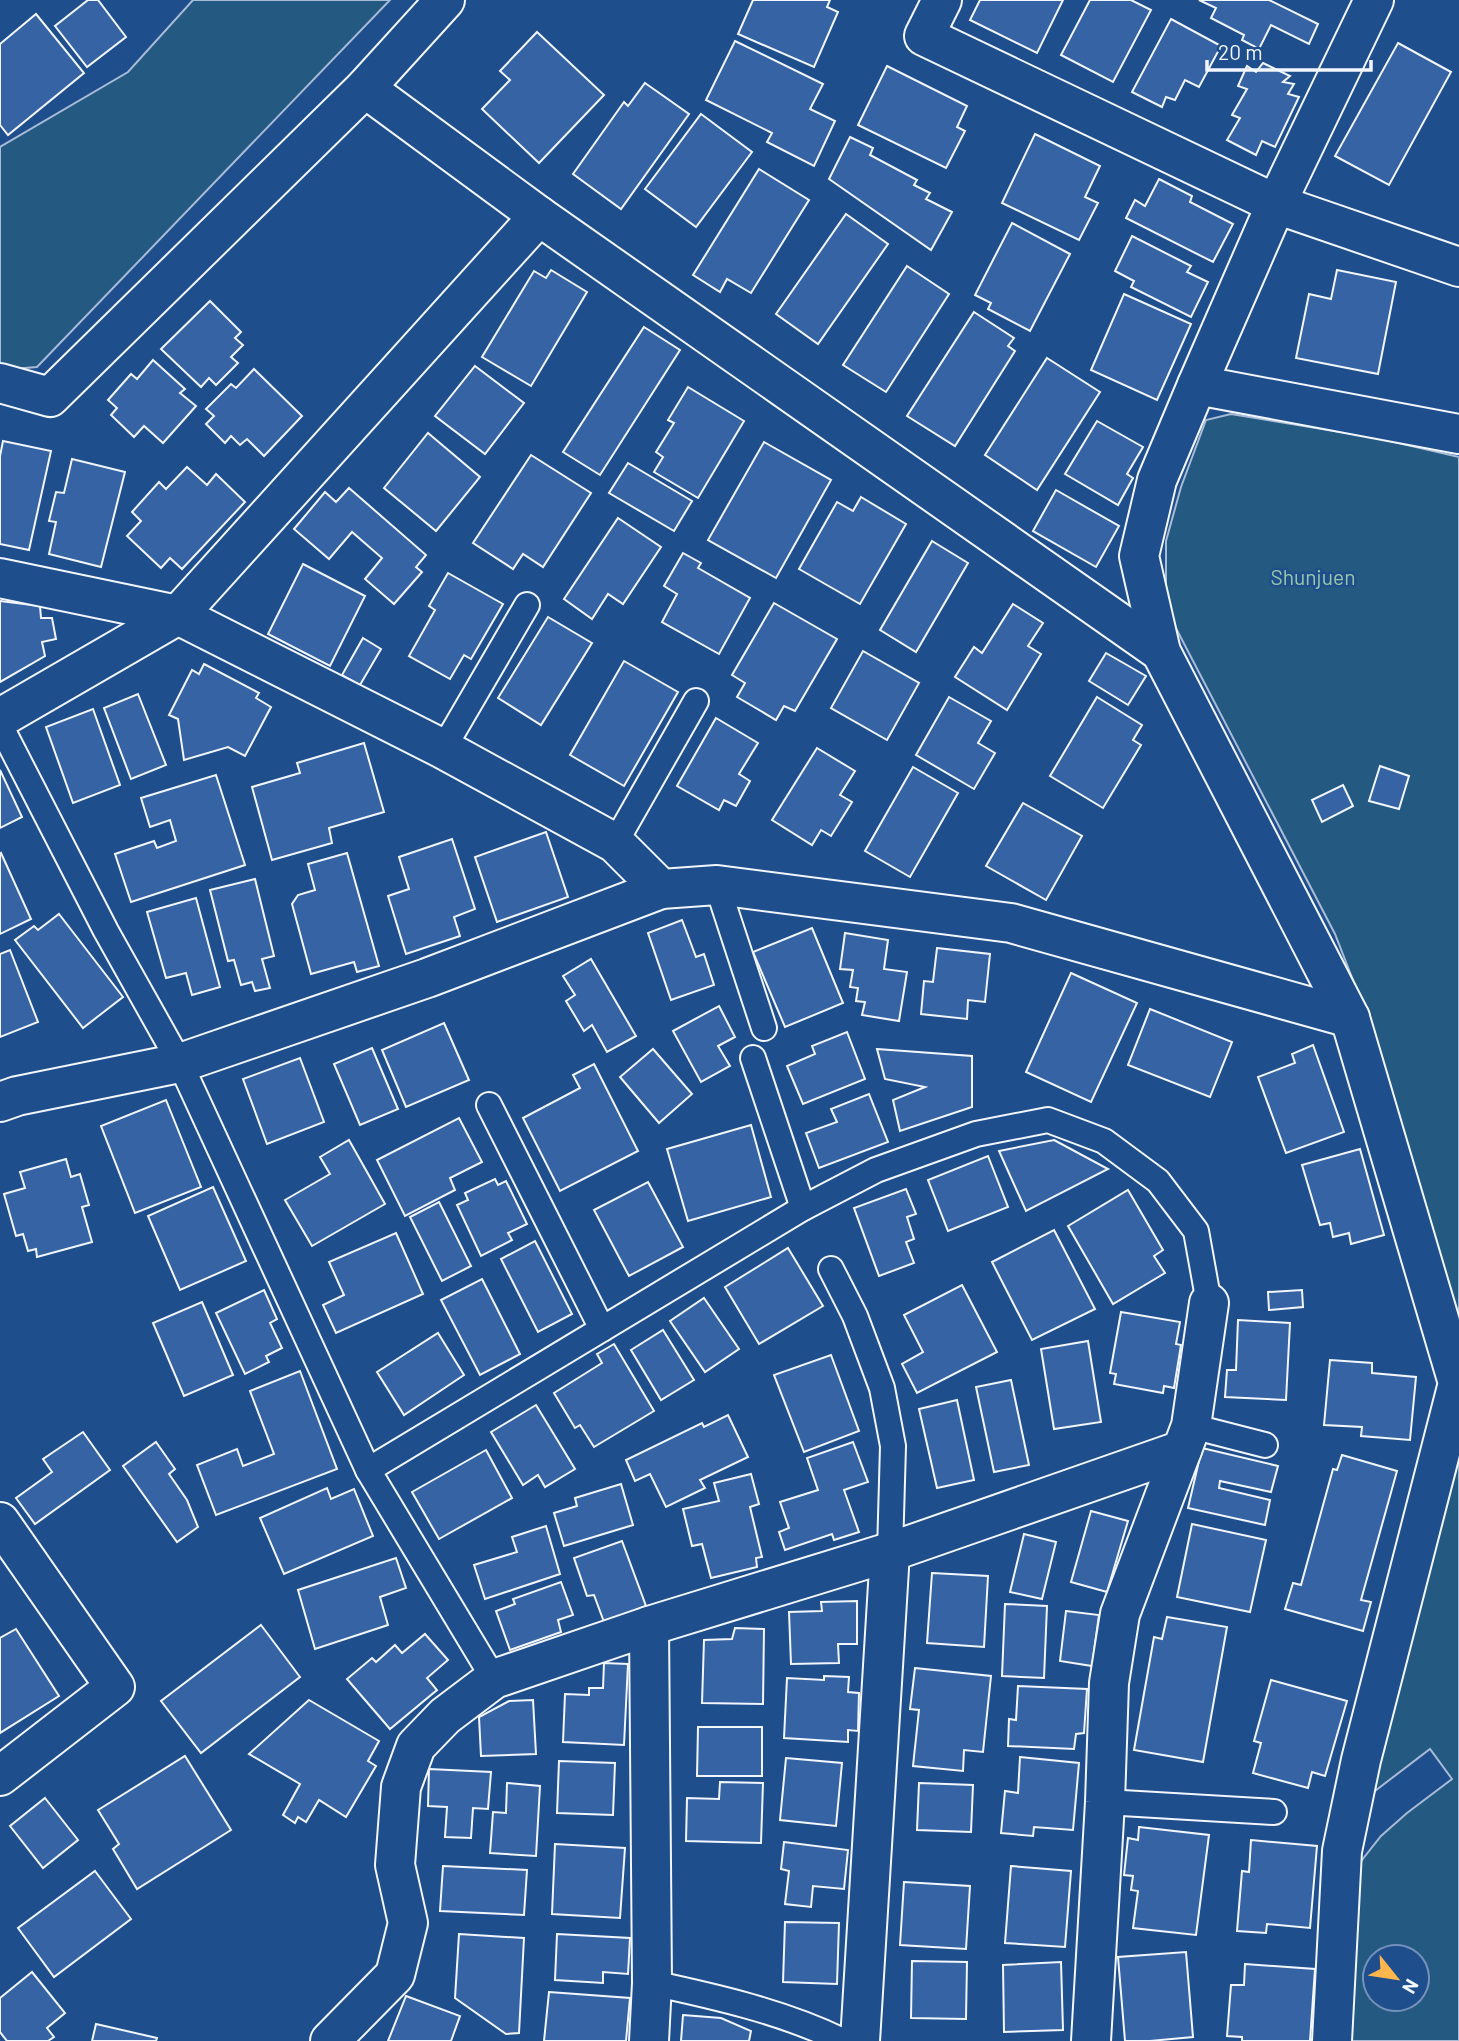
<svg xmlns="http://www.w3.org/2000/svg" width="1459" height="2041" viewBox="0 0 1459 2041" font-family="Barlow,sans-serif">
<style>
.green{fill:#245a82;stroke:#a8bbd7;stroke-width:2;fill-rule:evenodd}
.building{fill:#3563a3;stroke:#f2f6ff;stroke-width:2}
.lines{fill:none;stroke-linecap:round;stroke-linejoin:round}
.service-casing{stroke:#f2f6ff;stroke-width:28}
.minor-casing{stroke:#f2f6ff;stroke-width:42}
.service{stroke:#1f4e8c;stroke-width:24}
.minor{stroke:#1f4e8c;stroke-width:38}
.labels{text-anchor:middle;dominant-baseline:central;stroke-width:5;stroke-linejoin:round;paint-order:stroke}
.park-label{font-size:21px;fill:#97c8a6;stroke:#1f4e8c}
</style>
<rect width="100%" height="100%" fill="#1f4e8c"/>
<g class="green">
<polygon points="193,0 390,0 37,367 0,370 0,147 128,72"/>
<polygon points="1231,414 1377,438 1459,457 1459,1322 1370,1024 1335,934 1166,609 1166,541 1181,487 1206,420"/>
<path d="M1459 1443V2041H1349L1358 1865 1381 1836 1407 1813 1452 1779 1430 1749 1371 1794ZM1375 1957H1417V1999H1375Z"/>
</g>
<g class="building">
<polygon points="88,0 98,0 126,37 87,67 55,26"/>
<polygon points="753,0 830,0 827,7 838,12 814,67 738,34"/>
<polygon points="980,0 1063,0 1037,53 970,20"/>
<polygon points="1090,0 1131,0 1151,10 1113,82 1061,55"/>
<polygon points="1199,0 1269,0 1318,24 1309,44 1271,25 1259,49 1242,40 1244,35 1211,18 1216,8"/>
<polygon points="36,14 84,73 8,135 0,125 0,44"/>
<polygon points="1171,19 1221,46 1199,87 1185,80 1175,100 1166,97 1162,107 1132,92"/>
<polygon points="537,32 604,95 539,163 482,109 510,80 500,71"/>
<polygon points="735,41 823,84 810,109 835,121 814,166 767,142 772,133 706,100"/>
<polygon points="1398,43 1451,72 1389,185 1335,156"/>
<polygon points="1263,63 1290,76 1283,82 1294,84 1288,94 1299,97 1275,147 1262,141 1256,155 1227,140 1240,118 1232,115 1247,89 1238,86 1247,66 1256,72"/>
<polygon points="887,66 967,106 957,127 965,131 946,168 858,125"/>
<polygon points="645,83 689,114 621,209 573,174 624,102 628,106"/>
<polygon points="701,114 752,152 696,227 645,189"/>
<polygon points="1035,134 1100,166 1085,197 1098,203 1079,240 1002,203"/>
<polygon points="850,137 873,148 870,155 917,180 914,185 930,193 926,199 952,212 931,250 829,179"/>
<polygon points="759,169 809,200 751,293 727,279 720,292 693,275"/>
<polygon points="1159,179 1192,196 1190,202 1233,224 1213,262 1126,218 1135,200 1145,206"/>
<polygon points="846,214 888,244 818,344 776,314"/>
<polygon points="1012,223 1070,254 1030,331 988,309 991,303 975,295"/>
<polygon points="1132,236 1191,266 1187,272 1208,282 1191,317 1131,287 1134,281 1115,271"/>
<polygon points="907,266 949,294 886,392 843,365"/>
<polygon points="551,270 587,292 531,386 482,357 534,271 546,278"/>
<polygon points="1337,270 1396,282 1378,374 1296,358 1309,294 1331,299"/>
<polygon points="1124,294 1191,324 1157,400 1091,370"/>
<polygon points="210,301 241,332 235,338 243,345 231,357 238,363 216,385 209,378 201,387 161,349"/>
<polygon points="974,312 1014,338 1008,346 1015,351 955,446 907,416"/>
<polygon points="644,327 680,350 600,475 563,452"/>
<polygon points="1047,358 1100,392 1037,490 985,455"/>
<polygon points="153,360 185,389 180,393 196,406 163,443 144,426 134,437 111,415 117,408 108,400 131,374 137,379"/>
<polygon points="475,366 524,403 485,454 435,416"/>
<polygon points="254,369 302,416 264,456 247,439 240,445 231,436 225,443 206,424 214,416 206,409 231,384 236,388"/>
<polygon points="688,387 744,421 698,498 654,472 663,457 656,452 674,423 668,420"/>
<polygon points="1097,421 1143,447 1127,474 1133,478 1118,505 1065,474"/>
<polygon points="428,433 480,477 436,531 384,488"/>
<polygon points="3,441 51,451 29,550 0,544 0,456"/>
<polygon points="764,442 831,480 776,578 708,540"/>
<polygon points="531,455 591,493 543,567 523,554 513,569 473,543"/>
<polygon points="72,459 125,472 101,567 49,554 56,522 49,521 56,492 64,493"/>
<polygon points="628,463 692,501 674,531 609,493"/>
<polygon points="187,467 207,485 216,474 245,502 182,569 170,558 161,568 127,536 141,521 132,512 159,482 166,489"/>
<polygon points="349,488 426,555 416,567 422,572 394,604 365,579 382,558 352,532 329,559 294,529 325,492 336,502"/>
<polygon points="1056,490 1119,526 1096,567 1033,531"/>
<polygon points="861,497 906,524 860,604 799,569 837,502 853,511"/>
<polygon points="618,518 661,547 623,604 608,594 592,619 564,599"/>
<polygon points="932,541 968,563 916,652 880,630"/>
<polygon points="683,553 701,563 698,568 750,598 719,654 662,622 677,594 664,586"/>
<polygon points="303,564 365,596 330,666 268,634"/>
<polygon points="448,573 503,604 471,659 464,655 450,679 409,656 435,610 429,606"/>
<polygon points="0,601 40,606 41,618 52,618 56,639 42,642 45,656 0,682"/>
<polygon points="774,603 837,639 795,711 784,706 776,720 737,697 745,683 732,675"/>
<polygon points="1013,604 1043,623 1028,646 1041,654 1007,710 955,677 974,647 982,653"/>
<polygon points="548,617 592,643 541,725 498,698"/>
<polygon points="363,638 381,649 360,685 342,675"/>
<polygon points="863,651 919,683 887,740 831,708"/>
<polygon points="1106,653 1146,676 1128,705 1089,681"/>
<polygon points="624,661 678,692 624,786 570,755"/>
<polygon points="204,664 259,693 256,698 271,707 245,756 228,747 184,760 178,719 169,715 192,670 199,674"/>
<polygon points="138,694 166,765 131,779 104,708"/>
<polygon points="949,697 991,721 978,743 995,753 974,789 916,755"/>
<polygon points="1097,697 1142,725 1133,740 1141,745 1103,808 1050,776"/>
<polygon points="93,709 120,785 73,803 46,727"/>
<polygon points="716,718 758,743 739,774 750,781 736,806 724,800 719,810 677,786"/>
<polygon points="364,743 384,812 329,828 332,843 272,860 252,787 300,773 297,763"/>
<polygon points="817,748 855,771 840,795 852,802 831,836 821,830 812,845 772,820"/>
<polygon points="1380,766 1409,776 1399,809 1369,801"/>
<polygon points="913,767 958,793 910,877 865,851"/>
<polygon points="0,770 22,817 0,828"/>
<polygon points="216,775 245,865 131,902 115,854 154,841 157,848 176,841 170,820 150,827 141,798"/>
<polygon points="1343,785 1353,806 1322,822 1312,800"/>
<polygon points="1023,803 1082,836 1046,900 986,866"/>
<polygon points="546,832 568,897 497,922 475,857"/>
<polygon points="452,839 475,909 454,917 460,936 406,954 388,896 409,889 399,857"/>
<polygon points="1,853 31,919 0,934 0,854"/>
<polygon points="347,853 379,966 357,972 354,962 311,974 292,904 298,895 315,890 308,864"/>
<polygon points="255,879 274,956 262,959 270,988 255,991 252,982 241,985 234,960 228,961 210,890"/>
<polygon points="196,898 220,987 192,995 186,973 166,978 147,912"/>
<polygon points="59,914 123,997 83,1028 15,940 34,926 38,930"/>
<polygon points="682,920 696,957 704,954 714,985 671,1000 648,933"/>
<polygon points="812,928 843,1003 785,1027 753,952"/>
<polygon points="845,933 888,940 884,969 907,972 899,1021 862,1015 865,1002 856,1001 858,988 850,987 853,970 840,969"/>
<polygon points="937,948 990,954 985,1002 968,1000 967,1019 921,1014 924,981 933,982"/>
<polygon points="10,950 38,1022 0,1037 0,954"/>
<polygon points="591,959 636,1036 607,1052 592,1025 584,1031 566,1001 575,995 563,976"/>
<polygon points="1071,973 1137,1003 1091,1102 1026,1072"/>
<polygon points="719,1006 735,1037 718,1046 730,1066 701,1082 673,1031"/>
<polygon points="1150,1009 1232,1042 1210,1097 1128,1065"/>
<polygon points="444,1023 469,1080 406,1107 382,1050"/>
<polygon points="847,1032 865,1079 803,1104 787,1066 815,1054 812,1046"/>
<polygon points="1313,1045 1344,1132 1286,1153 1258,1077 1295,1063 1292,1054"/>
<polygon points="372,1048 398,1109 360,1125 334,1064"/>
<polygon points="653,1049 692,1094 659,1123 620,1077"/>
<polygon points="877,1049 972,1056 972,1107 900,1131 893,1100 925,1087 885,1079"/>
<polygon points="300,1058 324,1122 267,1144 243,1079"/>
<polygon points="594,1064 638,1151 560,1191 523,1118 580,1088 573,1075"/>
<polygon points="869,1094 888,1142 819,1168 806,1133 837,1122 831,1109"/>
<polygon points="166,1100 201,1187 135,1213 101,1126"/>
<polygon points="459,1118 482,1162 450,1178 455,1190 405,1216 377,1160"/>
<polygon points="751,1125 771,1197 688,1221 667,1149"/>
<polygon points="349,1140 385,1204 312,1246 285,1200 330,1174 320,1157"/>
<polygon points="1054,1140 1108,1169 1026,1211 999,1151"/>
<polygon points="1360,1149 1384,1235 1351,1244 1349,1233 1333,1237 1330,1223 1320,1225 1302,1165"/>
<polygon points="988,1156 1008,1207 948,1231 928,1180"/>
<polygon points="66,1159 71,1177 80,1174 89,1205 82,1207 92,1242 37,1257 36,1249 28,1251 23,1234 16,1236 4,1194 25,1188 20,1172"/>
<polygon points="495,1179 498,1185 506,1181 527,1224 508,1233 512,1240 481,1256 457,1205 468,1200 465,1193"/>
<polygon points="648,1182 683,1247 629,1276 594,1210"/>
<polygon points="213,1187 246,1261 180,1290 148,1216"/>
<polygon points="906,1189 916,1214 907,1217 914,1239 906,1242 914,1263 879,1276 854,1208"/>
<polygon points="1128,1190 1163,1250 1154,1256 1165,1273 1113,1304 1068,1226"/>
<polygon points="439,1202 471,1266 442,1281 410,1217"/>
<polygon points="1054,1230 1095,1309 1032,1340 992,1262"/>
<polygon points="396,1233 423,1294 336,1333 323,1305 344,1295 329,1262"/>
<polygon points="535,1241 572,1314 538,1332 501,1259"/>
<polygon points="788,1248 823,1306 759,1344 725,1287"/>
<polygon points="482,1279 520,1354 480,1375 441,1300"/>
<polygon points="962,1285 997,1352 917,1393 902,1364 923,1352 904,1315"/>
<polygon points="264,1290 277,1319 270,1323 282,1348 266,1356 269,1362 245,1374 216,1313"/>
<polygon points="1302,1290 1303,1307 1269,1310 1268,1292"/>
<polygon points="704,1298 739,1349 705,1372 670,1321"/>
<polygon points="202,1302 233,1375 184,1396 153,1323"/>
<polygon points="1121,1312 1180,1322 1176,1344 1181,1345 1174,1388 1164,1386 1163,1393 1114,1384 1116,1374 1110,1373"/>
<polygon points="1238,1320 1290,1323 1286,1400 1225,1397 1227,1370 1236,1370"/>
<polygon points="663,1330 694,1380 661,1400 631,1350"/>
<polygon points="438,1333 464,1375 404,1415 377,1372"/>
<polygon points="1088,1341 1101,1422 1054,1429 1041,1349"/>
<polygon points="614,1344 654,1411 594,1447 580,1425 575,1428 554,1393 602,1363 597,1354"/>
<polygon points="831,1355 859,1431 804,1452 774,1375"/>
<polygon points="1330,1360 1372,1363 1372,1373 1416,1377 1410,1440 1361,1436 1362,1427 1324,1425"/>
<polygon points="300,1371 337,1469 216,1515 197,1465 237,1449 243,1466 274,1454 250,1391"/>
<polygon points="1011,1380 1029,1465 994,1472 976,1387"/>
<polygon points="957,1400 974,1480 937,1488 919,1409"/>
<polygon points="536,1405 575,1469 545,1487 538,1475 523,1485 491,1432"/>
<polygon points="728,1415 748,1457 700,1480 705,1488 666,1507 650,1474 635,1481 626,1460 702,1423 704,1427"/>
<polygon points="83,1432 110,1470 35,1524 16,1498 52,1472 43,1459"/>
<polygon points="156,1442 175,1469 169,1474 187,1500 198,1527 177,1542 123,1466"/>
<polygon points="853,1442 868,1482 844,1490 859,1532 834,1540 832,1534 785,1550 779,1532 789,1528 780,1502 818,1490 807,1458"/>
<polygon points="1202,1448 1278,1466 1271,1492 1220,1481 1219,1488 1270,1500 1265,1525 1188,1508"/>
<polygon points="486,1450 512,1498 439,1539 412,1492"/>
<polygon points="1342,1455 1397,1471 1361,1600 1371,1602 1363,1631 1285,1609 1293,1583 1301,1585 1333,1469 1337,1470"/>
<polygon points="751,1474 759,1504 750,1507 762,1557 756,1558 757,1567 711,1578 702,1544 692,1546 683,1509 719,1501 714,1483"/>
<polygon points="621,1484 633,1525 564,1546 554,1513 577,1506 575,1498"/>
<polygon points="327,1488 331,1499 354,1489 373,1536 284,1574 260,1518"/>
<polygon points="1091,1511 1128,1521 1107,1592 1071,1582"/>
<polygon points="1192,1524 1266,1540 1250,1612 1177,1597"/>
<polygon points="546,1526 560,1574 485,1599 474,1565 517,1552 512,1537"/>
<polygon points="1024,1534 1056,1542 1042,1599 1010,1592"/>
<polygon points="622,1541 646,1606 604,1622 594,1595 587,1596 574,1558"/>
<polygon points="396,1558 406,1588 380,1597 388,1625 315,1649 298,1590"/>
<polygon points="932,1573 988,1576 984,1647 927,1643"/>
<polygon points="561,1582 573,1615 558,1620 561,1632 510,1650 496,1611 515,1604 513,1599"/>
<polygon points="857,1601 857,1644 838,1644 839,1663 791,1664 789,1612 822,1611 821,1602"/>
<polygon points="1005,1604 1047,1606 1044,1678 1002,1676"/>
<polygon points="1066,1611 1099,1615 1092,1666 1060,1661"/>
<polygon points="1167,1617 1227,1627 1203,1762 1134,1750 1154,1637 1162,1639"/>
<polygon points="261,1625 300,1677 201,1753 161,1701"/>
<polygon points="735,1628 764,1629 763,1704 702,1703 704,1640 732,1639"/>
<polygon points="16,1629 59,1696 0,1733 0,1638"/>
<polygon points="425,1634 448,1660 427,1678 437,1690 390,1729 347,1679 372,1658 376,1662 395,1645 402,1653"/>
<polygon points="604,1663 628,1664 624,1745 563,1742 565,1694 589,1695 589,1688 603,1688"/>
<polygon points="915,1668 991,1676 983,1752 964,1750 963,1771 913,1766 919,1710 910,1709"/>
<polygon points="824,1676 849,1677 848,1692 859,1693 858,1731 848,1730 848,1742 784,1738 787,1678 824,1680"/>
<polygon points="1271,1680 1347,1701 1325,1776 1312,1772 1308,1788 1253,1773 1261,1743 1254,1741"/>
<polygon points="1018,1686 1087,1689 1084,1733 1076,1734 1074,1749 1008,1746 1009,1719 1016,1720"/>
<polygon points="309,1700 379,1741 368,1761 376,1766 346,1817 319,1800 306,1822 298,1817 295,1823 283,1815 300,1784 249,1754"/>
<polygon points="533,1700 536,1754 481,1756 479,1717 509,1701"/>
<polygon points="698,1727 762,1727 762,1776 697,1776"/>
<polygon points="185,1756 231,1830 137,1889 113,1849 119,1844 98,1810"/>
<polygon points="1020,1757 1079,1763 1073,1830 1034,1827 1033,1836 1001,1833 1005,1791 1018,1793"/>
<polygon points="786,1758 842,1763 836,1826 780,1820"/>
<polygon points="559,1761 615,1763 613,1815 557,1813"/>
<polygon points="429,1769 491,1772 488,1809 473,1808 471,1838 445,1837 447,1807 428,1806"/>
<polygon points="720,1782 763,1783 761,1843 686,1841 687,1798 719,1799"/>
<polygon points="507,1783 540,1786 536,1856 490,1853 493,1812 506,1813"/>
<polygon points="919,1783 973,1785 971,1832 917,1830"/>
<polygon points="45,1798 78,1840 43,1868 10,1826"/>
<polygon points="1139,1827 1209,1835 1196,1935 1133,1928 1138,1891 1131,1890 1133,1876 1124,1875 1128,1838 1138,1840"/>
<polygon points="1251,1840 1317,1846 1310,1928 1267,1924 1266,1933 1237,1931 1242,1871 1249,1872"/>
<polygon points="784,1842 848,1850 844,1889 813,1886 811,1907 785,1904 789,1871 781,1869"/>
<polygon points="555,1844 625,1848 620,1918 552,1914"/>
<polygon points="443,1866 527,1870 524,1915 440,1911"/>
<polygon points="1011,1866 1071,1871 1065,1947 1005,1943"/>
<polygon points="95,1871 131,1919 54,1977 18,1928"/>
<polygon points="904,1882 970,1886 966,1949 900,1945"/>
<polygon points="785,1922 839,1923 837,1984 783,1982"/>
<polygon points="459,1934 524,1938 519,2033 506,2034 455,1998"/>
<polygon points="557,1934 630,1938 628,1974 603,1972 603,1983 555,1980"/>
<polygon points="1186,1952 1193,2037 1150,2041 1125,2041 1118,1957"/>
<polygon points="912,1961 967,1962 966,2019 911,2018"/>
<polygon points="1061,1962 1063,2030 1004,2032 1003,1965"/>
<polygon points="1245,1964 1315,1969 1310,2041 1242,2041 1242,2037 1227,2036 1231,1985 1244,1985"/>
<polygon points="32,1972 65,2013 47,2028 54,2037 48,2041 7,2041 0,2032 0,1998"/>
<polygon points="549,1992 630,1998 626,2041 544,2041"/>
<polygon points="406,1996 460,2016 451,2041 388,2041"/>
<polygon points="683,2015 721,2018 751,2031 749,2041 681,2041"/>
<polygon points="96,2024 157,2038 156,2041 92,2041"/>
</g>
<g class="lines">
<g class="service-casing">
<g id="service">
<polyline points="0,725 106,931 180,1063 368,1470 494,1679"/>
<polyline points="443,749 527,605"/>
<polyline points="615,843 696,701"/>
<polyline points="717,885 764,1028"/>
<polyline points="753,1058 803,1208"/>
<polyline points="489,1105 602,1329"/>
<polyline points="831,1269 855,1316 882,1388 893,1446 890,1552"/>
<polyline points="1191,1426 1265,1445"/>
<polyline points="368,1470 803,1208 876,1170 976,1134 1048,1120 1104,1141 1158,1181 1196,1231 1209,1303"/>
<polyline points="1105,1802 1274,1812"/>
<path d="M652 1983C717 1997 783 2012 843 2041"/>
</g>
</g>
<g class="minor-casing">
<g id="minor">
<polyline points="942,0 924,36 1276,204 1459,267"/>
<polyline points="365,88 539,216 1161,652"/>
<polyline points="0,383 50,397 365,88 445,0"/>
<polyline points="1197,385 1459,434"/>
<polyline points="0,578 178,615 443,749 615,843 661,889 717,885 1011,923 1350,1018"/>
<polyline points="0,718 178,615 539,216"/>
<polyline points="0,1102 17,1096 180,1063 427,978 661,889"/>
<polyline points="0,1522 115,1687 0,1776"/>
<polyline points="649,1626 652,1983 649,2041"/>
<polyline points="330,2041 395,1975 408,1923 395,1865 401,1787 416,1746 445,1716 494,1679 649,1626 890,1552 1182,1450"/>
<polyline points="860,2041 890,1552"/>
<polyline points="1091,2041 1105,1802 1109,1683 1120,1614 1191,1426 1209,1303"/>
<polyline points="1332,2041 1342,1851 1361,1760 1458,1383 1350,1018 1161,652 1139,556 1157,480 1197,385 1276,204 1374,0"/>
</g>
</g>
<use href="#service" class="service"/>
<use href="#minor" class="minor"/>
</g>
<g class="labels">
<g class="park-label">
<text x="1313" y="576">Shunjuen</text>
</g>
</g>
<g transform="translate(1396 1978) rotate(120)"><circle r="33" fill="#1f4e8c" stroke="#7391ba" stroke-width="2"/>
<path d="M0-5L12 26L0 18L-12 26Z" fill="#ffb74d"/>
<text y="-10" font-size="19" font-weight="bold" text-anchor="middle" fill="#f2f6ff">N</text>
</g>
<path d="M1207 60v10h164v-10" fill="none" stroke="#f2f6ff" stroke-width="3.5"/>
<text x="1218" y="60" font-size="21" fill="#f2f6ff" stroke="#1f4e8c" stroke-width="5" paint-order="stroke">20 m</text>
</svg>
